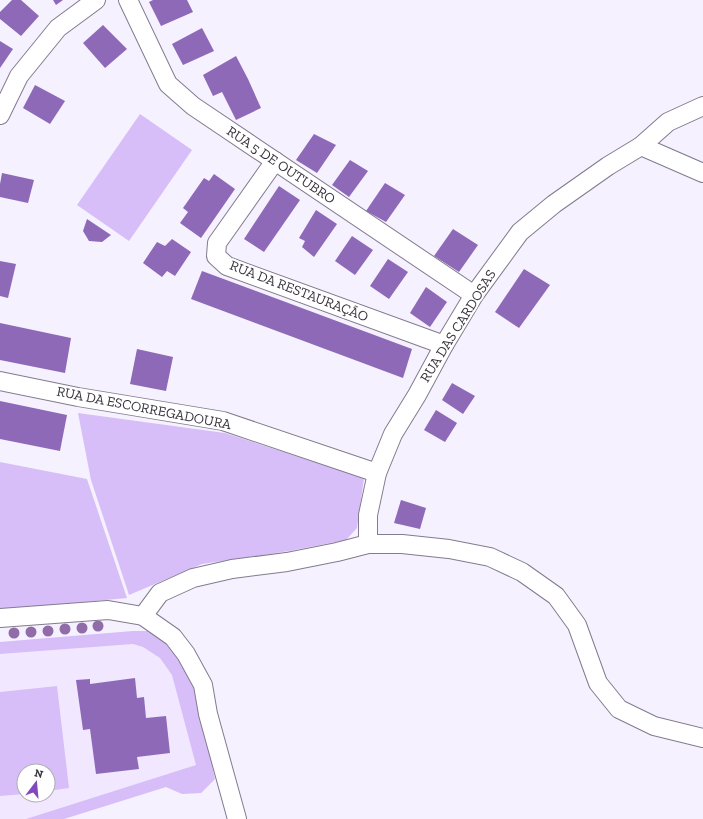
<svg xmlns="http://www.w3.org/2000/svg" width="703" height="819" viewBox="0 0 703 819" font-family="'Zilla Slab',serif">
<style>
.built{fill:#f1e8ff;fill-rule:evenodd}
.green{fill:#d7bef9}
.building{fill:#8d69b8}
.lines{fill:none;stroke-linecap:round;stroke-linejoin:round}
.minor-casing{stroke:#837b8e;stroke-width:20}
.minor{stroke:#fff;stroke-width:18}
.tree{fill:#906ca9}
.labels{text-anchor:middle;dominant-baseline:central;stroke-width:4;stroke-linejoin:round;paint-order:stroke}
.street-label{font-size:14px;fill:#37333c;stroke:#fff}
</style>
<rect width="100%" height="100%" fill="#f6f1fe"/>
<path class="built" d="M133 631H148L159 637 215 779 201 793 182 794 166 787 64 819H0V642ZM24 771H48V795H24Z"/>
<g class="green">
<polygon points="140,114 192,150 129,241 77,205"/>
<polygon points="78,413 225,433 364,478 357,528 346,540 289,551 202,564 129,595 91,480"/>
<polygon points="0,462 87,479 127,598 0,610"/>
<polygon points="133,631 148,631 159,637 170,646 181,658 195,686 215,779 201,793 182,794 166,787 64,819 26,819 196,765 172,675 160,658 143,647 133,644 0,654 0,642"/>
<polygon points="57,686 69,788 48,791 48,771 24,771 24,794 0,796 0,692"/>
</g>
<g class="building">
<polygon points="12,0 21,0 39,16 21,36 0,19 0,12"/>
<polygon points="53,0 63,0 56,5"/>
<polygon points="153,0 187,0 193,12 161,26 149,2"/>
<polygon points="103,25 127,49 105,68 83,43"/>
<polygon points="202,28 214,51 183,65 172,44"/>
<polygon points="0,41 13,49 0,68"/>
<polygon points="236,56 248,79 261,108 236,120 222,92 213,96 203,75"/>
<polygon points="35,85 65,101 50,124 23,108"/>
<polygon points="314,134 336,145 317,173 296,160"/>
<polygon points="350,160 368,171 349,197 332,185"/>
<polygon points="2,173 34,180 28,203 0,197 0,184"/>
<polygon points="214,174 235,189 201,238 180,223 188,212 183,208 204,178 209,181"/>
<polygon points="385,183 405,195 386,222 366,211"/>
<polygon points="279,186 300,200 264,252 244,239"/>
<polygon points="316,210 337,224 314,257 302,247 305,241 299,238"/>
<polygon points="87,219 111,235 102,242 89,241 83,231"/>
<polygon points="453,229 478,245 459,272 434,256"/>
<polygon points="352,236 373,250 355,275 335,261"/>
<polygon points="172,239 191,252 175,276 167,271 162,277 143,263 157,242 165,246"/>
<polygon points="388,259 408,272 389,299 370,286"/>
<polygon points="0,261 16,264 8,298 0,296"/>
<polygon points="524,269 550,285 519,328 495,312"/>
<polygon points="202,271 412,349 403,378 191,299"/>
<polygon points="426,287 447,302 430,327 410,313"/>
<polygon points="0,323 71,338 65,373 0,360"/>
<polygon points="137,349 173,357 166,391 130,384"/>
<polygon points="452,383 475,396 463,414 442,400"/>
<polygon points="0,401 67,415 60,451 0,439"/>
<polygon points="436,410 457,423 445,442 424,430"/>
<polygon points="401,500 426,508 420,529 394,523"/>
<polygon points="135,678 137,698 144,697 146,718 166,716 170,753 137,757 139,769 96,774 90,729 83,730 76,680 90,679 90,684"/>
</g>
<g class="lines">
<g class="minor-casing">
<g id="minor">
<polyline points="128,0 168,84 193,106 474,295"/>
<polyline points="0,115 19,76 58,28 96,0"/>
<polyline points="641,146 703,173"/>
<polyline points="275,161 217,243 216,256 227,266 444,345"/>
<polyline points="0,381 78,397 223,421 377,473"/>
<polyline points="368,544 368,515 377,473 393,434 417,395 444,345 474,295 520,232 554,204 608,166 641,146 668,122 703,106"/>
<polyline points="143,616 160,593 193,578 232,569 287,562 337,552 368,544 402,544 449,549 490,557 522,572 556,596 577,625 598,683 619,709 654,726 703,738"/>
<polyline points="0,618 108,610 143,616 173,637 186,654 203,685 208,714 237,819"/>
</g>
</g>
<use href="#minor" class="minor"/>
</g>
<g class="tree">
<circle cx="98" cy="626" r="5.5"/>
<circle cx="82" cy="628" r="5.5"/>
<circle cx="65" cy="629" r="5.5"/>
<circle cx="48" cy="631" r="5.5"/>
<circle cx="31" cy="632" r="5.5"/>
<circle cx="14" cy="633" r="5.5"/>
</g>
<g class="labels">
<g class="street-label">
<text transform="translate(281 165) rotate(34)">RUA 5 DE OUTUBRO</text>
<text transform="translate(299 291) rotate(21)">RUA DA RESTAURAÇÃO</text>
<text transform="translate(458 326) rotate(-58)">RUA DAS CARDOSAS</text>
<text transform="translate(144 408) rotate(11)">RUA DA ESCORREGADOURA</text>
</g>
</g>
<g transform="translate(36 783) rotate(16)"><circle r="19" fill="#ffffff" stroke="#afadb1"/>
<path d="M0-3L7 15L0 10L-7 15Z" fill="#8448be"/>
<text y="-6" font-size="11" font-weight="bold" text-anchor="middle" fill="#37333c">N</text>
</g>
</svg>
